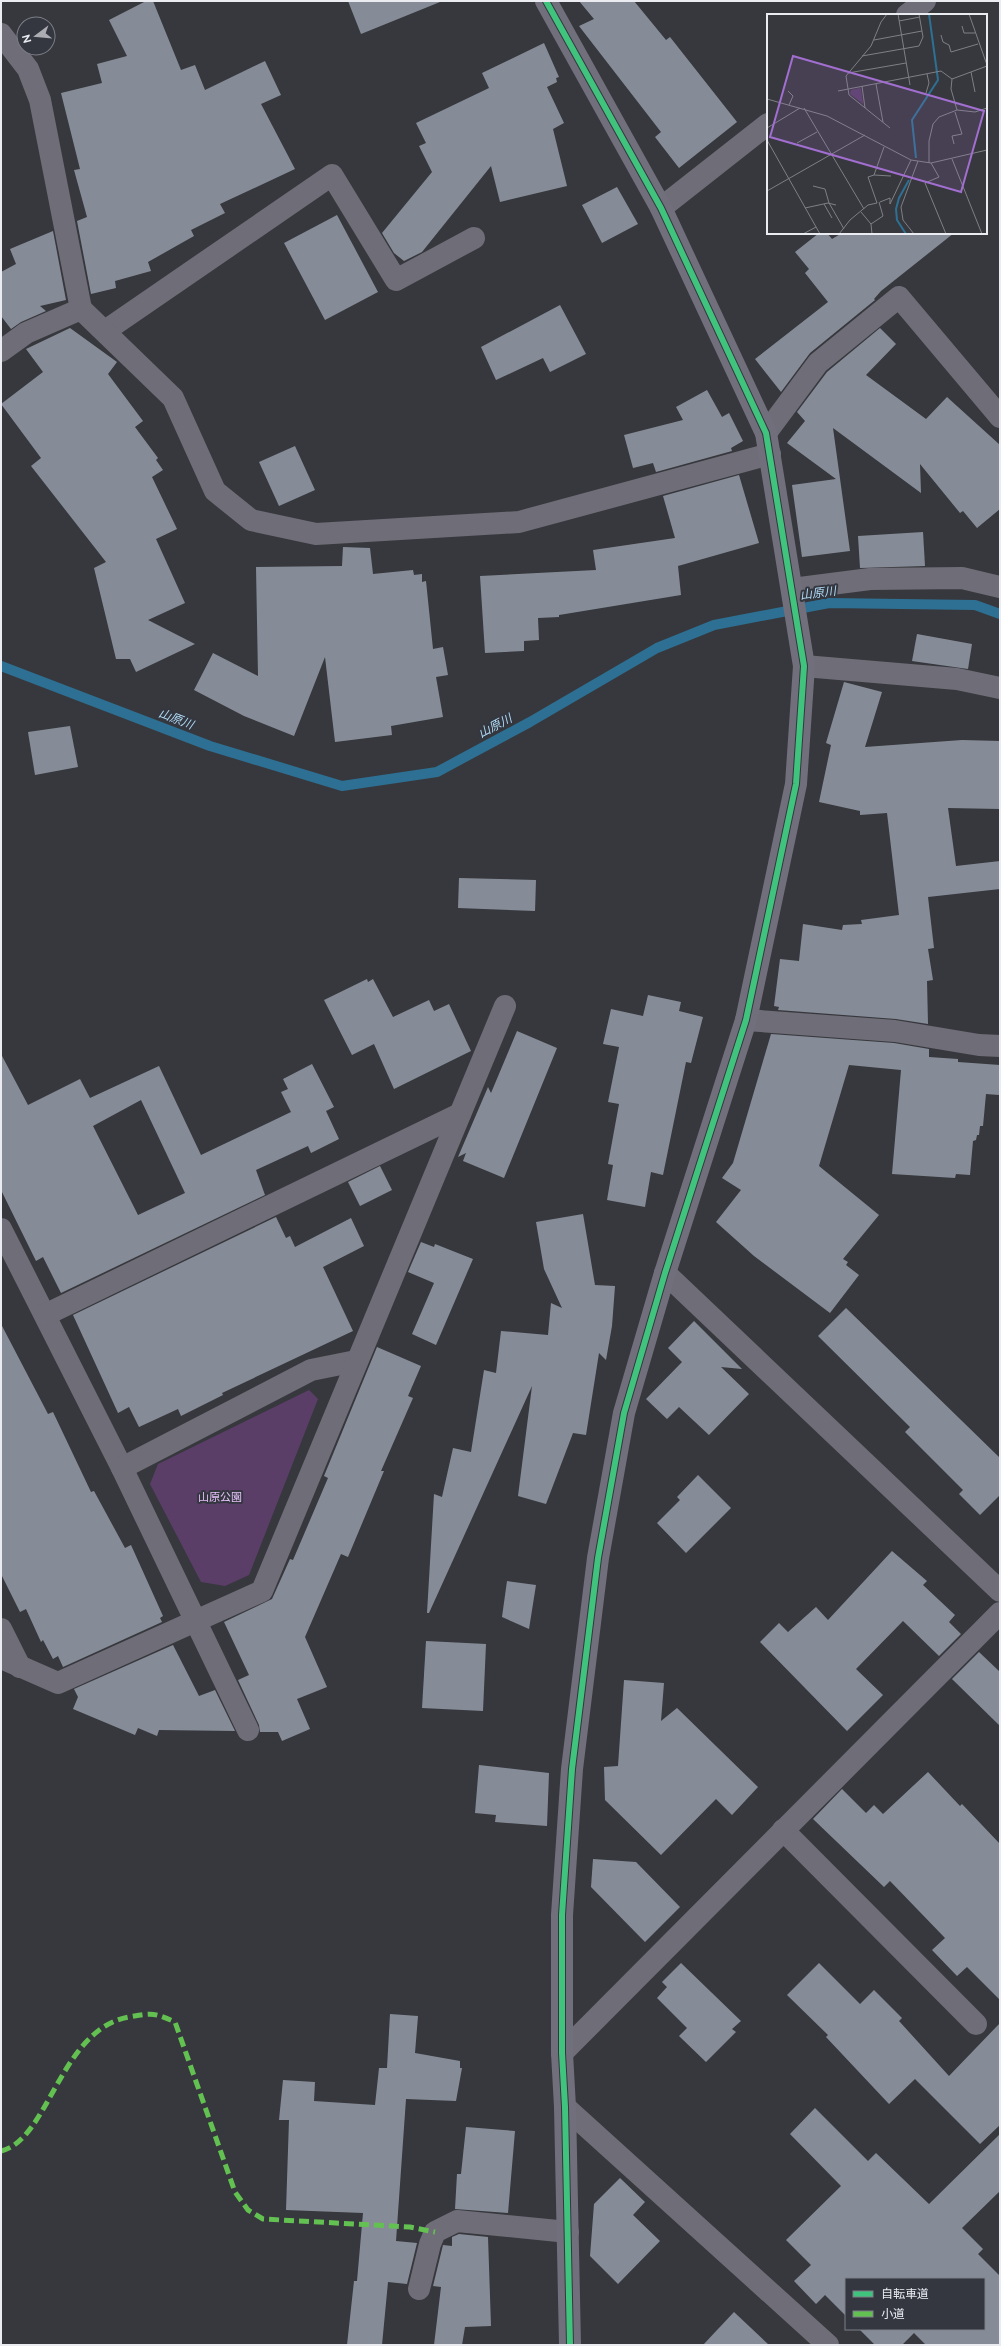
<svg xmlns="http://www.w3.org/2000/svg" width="1001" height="2346" viewBox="0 0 1001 2346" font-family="Raleway,'Noto Sans JP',sans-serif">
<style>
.green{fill:#5a3e68}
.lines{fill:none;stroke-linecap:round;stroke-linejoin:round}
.stream{stroke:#2d7093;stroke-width:10}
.building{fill:#868c97;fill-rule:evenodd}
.street{stroke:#6f6d78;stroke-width:22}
.secondary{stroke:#716f7b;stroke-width:22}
.quiet{stroke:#63c152;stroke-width:5;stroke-dasharray:10 5;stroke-linecap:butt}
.cycleway-casing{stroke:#343740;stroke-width:8}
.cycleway{stroke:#40c37c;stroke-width:6}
.labels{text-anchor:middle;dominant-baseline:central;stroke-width:4;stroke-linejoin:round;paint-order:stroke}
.park-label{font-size:11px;fill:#e7c1fa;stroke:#343740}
.water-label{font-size:12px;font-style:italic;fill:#b0dbf5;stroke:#343740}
.inset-river{fill:none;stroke:#2d7093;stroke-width:2}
.inset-road{fill:none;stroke:#7f8085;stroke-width:1}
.view{fill:#a26fd1;fill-opacity:0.15;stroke:#a26fd1;stroke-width:2}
.inset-edge{fill:none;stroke:#eaecf2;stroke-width:2}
</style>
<rect width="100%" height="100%" fill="#37383d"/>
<polygon class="green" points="309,1390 318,1399 249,1575 225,1586 201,1582 150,1484 158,1464"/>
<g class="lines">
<polyline class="stream" points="1,666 210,746 342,786 437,772 530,722 657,648 714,625 829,603 975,605 1000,614"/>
</g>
<g class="building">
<polygon points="146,1 153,1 181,70 195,65 205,90 265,61 281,95 261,104 295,169 220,204 225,213 191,230 194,236 148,262 151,271 115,281 116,288 91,294 77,221 87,217 74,170 80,169 61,93 102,83 97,64 127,56 109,20"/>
<polygon points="348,1 440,1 440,2 361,34"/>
<polygon points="579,1 634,1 666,40 670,37 737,122 679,168 655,137 661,132 579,26 594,19"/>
<polygon points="544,43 559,77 556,78 557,82 547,87 564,123 553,129 567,186 500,202 491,166 422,252 404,261 394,253 382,233 432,172 419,146 426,143 416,123 489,88 482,73"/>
<polygon points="617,187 638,224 602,243 582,205"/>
<polygon points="337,215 378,292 325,320 284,243"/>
<polygon points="53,231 66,300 40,306 46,311 21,322 11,329 1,316 1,272 16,264 10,249"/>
<polygon points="819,233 827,233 832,239 842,233 954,233 881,291 874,299 875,300 810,353 781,392 755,359 828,302 805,273 809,269 795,252"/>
<polygon points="560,305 586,354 550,372 543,358 496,380 481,347"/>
<polygon points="70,328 117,362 108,374 143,421 135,427 158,458 156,460 163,470 152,477 177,529 156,539 185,603 148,620 195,644 136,672 130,659 116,659 94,568 106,562 31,466 41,458 1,404 43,372 26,349"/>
<polygon points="880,328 896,344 866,375 926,419 947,397 1000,445 1000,509 977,528 963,511 960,513 920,464 921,493 833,428 850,551 802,557 792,485 836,479 787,443 805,421 797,412 827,372"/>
<polygon points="707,390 722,417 729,413 743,441 731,448 732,451 656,472 653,463 633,468 624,435 683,420 676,407"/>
<polygon points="295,446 315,490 279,506 259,462"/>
<polygon points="739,475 759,543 678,566 681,595 559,615 559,617 538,618 539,640 524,641 524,651 485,653 480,576 596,570 593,550 675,538 663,496"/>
<polygon points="923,532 925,566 860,568 858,536"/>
<polygon points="343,547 370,548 373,574 413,570 414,575 422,574 422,582 426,581 433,649 443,647 448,675 436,677 443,717 391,726 392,735 335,742 325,657 294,736 244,716 194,690 213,653 258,676 256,567 342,566"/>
<polygon points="917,634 972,644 968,669 912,661"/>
<polygon points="844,682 882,692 865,747 962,740 1000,741 1000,809 948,808 956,866 1000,861 1000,889 928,897 934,948 928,949 933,980 927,981 928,1024 896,1019 778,1010 779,1007 774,1006 780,959 799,961 803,924 842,930 843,925 862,924 861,920 899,915 887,813 860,815 860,811 819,802 831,745 826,743"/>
<polygon points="70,726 78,767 35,775 28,732"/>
<polygon points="459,878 536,880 535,911 458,908"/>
<polygon points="367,979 368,982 373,979 393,1017 429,1000 434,1011 449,1004 471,1051 394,1089 374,1044 352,1055 324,1000"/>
<polygon points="648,995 681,1002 679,1011 703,1017 691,1063 686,1062 663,1175 651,1172 645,1207 607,1200 613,1165 608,1164 619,1104 608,1102 619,1047 603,1044 611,1009 643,1016"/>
<polygon points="517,1031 557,1048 504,1178 463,1161 466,1153 458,1157 488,1087 491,1093"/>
<polygon points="771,1034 894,1043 929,1049 929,1057 958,1059 958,1062 1000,1065 999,1095 986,1094 983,1126 980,1126 979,1135 977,1135 976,1140 973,1141 970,1175 956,1174 955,1178 892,1174 901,1070 849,1065 819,1166 879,1215 843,1259 848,1262 846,1265 859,1275 830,1313 754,1256 716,1222 741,1190 722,1178 733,1163"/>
<path d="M1 1054 28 1105 80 1079 90 1098 159 1066 201 1155 291 1112 281 1092 288 1089 283 1079 312 1064 334 1107 326 1111 339 1139 311 1153 308 1146 256 1170 265 1195 61 1293 43 1257 36 1261 1 1190ZM141 1100 185 1193 138 1215 93 1126Z"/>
<polygon points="380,1166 392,1190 360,1206 348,1182"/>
<polygon points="583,1214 595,1285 615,1286 612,1326 606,1360 599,1353 586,1435 573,1433 546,1504 518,1496 532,1386 429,1613 427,1613 434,1494 442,1497 453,1448 471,1452 484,1370 496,1373 501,1331 548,1335 551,1303 562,1308 544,1269 536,1222"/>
<polygon points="276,1217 286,1238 290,1236 295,1247 351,1218 364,1246 323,1267 353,1331 222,1393 223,1395 181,1416 178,1409 139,1427 129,1407 118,1413 73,1315"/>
<polygon points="421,1242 434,1247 435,1244 473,1259 436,1345 412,1334 434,1283 408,1272"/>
<polygon points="846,1308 1000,1458 1000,1495 980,1515 959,1494 963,1490 905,1432 910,1427 818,1336"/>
<polygon points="694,1321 742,1369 721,1367 749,1394 709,1435 679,1407 667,1419 646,1399 682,1362 668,1348"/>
<polygon points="1,1324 48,1414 53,1412 91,1492 94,1491 125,1548 131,1545 163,1616 160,1618 162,1622 63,1667 58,1656 53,1659 43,1640 41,1642 26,1609 20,1612 1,1574"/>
<polygon points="377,1347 421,1366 408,1396 413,1398 381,1471 384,1471 348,1557 341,1554 305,1637 327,1687 297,1699 310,1729 282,1741 278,1732 260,1732 259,1725 238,1680 249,1675 224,1622 272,1599 290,1559 293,1560 328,1478 324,1476"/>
<polygon points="698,1475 731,1508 686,1553 657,1523 680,1500 677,1497"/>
<polygon points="892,1551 927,1581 923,1585 955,1615 949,1622 961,1634 939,1656 903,1621 856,1669 883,1695 847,1731 760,1642 779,1623 788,1632 816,1607 828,1620"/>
<polygon points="507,1581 536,1585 529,1629 502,1617"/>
<polygon points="426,1641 486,1644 483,1711 422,1708"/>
<polygon points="173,1645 199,1696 215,1690 235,1731 159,1730 157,1736 138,1728 135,1735 73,1709 78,1697 74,1689"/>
<polygon points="979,1652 1000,1672 1000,1726 952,1679"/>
<polygon points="624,1680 664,1683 661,1721 677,1708 758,1787 732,1815 716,1799 661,1855 605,1800 604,1767 618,1766"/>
<polygon points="479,1765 549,1773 547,1826 495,1822 496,1815 475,1813"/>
<polygon points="928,1772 960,1806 962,1804 1000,1844 1000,2000 967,1967 957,1976 932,1950 945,1938 890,1881 884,1887 813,1819 842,1789 866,1813 874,1805 883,1814"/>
<polygon points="593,1859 636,1862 680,1907 645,1942 591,1887"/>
<polygon points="681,1963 741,2021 732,2029 736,2032 706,2062 679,2036 687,2028 657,1998 667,1987 662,1982"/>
<polygon points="819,1963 860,2004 874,1990 902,2018 899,2021 949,2076 1000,2023 1000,2125 980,2144 915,2079 889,2104 826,2037 828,2035 787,1995"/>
<polygon points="390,2014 418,2016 415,2053 460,2061 460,2068 462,2068 456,2101 406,2099 396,2241 417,2243 407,2284 388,2282 382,2345 347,2345 354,2281 357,2281 363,2213 286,2210 289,2120 279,2120 283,2080 315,2082 314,2101 375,2105 379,2068 387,2068"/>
<polygon points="815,2108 868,2161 876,2153 929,2204 1000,2134 1000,2191 962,2228 983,2249 978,2254 1000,2276 1000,2345 926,2345 914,2333 902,2345 875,2345 859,2329 984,2329 984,2279 846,2279 846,2316 825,2295 816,2304 794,2281 811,2265 786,2240 841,2186 790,2134"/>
<polygon points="466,2127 515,2131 508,2213 455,2209 457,2174 461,2174"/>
<polygon points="620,2178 645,2202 633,2215 660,2241 618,2284 590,2256 594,2204"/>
<polygon points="459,2234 488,2237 491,2326 465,2327 462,2345 434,2345 441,2287 433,2286 443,2245 452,2246 452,2237"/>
<polygon points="734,2312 769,2345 703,2345"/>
</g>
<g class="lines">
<g class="street">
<polyline points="907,15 925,1"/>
<polyline points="1,34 28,69 40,100 81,309"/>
<polyline points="661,208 768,124"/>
<polyline points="105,331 332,175 396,280 474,238"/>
<polyline points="1,351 26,333 81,309 173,398 215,491 251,520 316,534 519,522 770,454"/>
<polyline points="766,433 818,363 899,297 1000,417"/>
<polyline points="792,589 870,579 962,578 1000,587"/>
<polyline points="804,666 957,679 1000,688"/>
<polyline points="746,1020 895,1031 979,1045 1000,1046"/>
<polyline points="1,1229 122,1468 248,1730"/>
<polyline points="665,1273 1000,1591"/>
<polyline points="45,1315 460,1114"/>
<polyline points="122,1468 311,1370 356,1361"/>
<polyline points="1,1629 20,1667"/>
<polyline points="1,1658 58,1683 262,1591 505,1006"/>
<polyline points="783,1830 976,2024"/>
<polyline points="562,2053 1000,1613"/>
<polyline points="565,2107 828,2345"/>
<polyline points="419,2289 430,2244 435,2232 457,2221 568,2232"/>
</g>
<polyline class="secondary" points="546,1 661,208 766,433 804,666 796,784 746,1020 665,1273 624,1413 598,1558 572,1769 562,1915 562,2053 565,2107 570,2345"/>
<path class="quiet" d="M1 2151C49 2140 60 2029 129 2017 152 2013 153 2012 175 2022L235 2192 248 2210 263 2219 410 2227 435 2232"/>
<g class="cycleway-casing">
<polyline id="cycleway" points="546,1 661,208 766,433 804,666 796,784 746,1020 665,1273 624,1413 598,1558 572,1769 562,1915 562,2053 565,2107 570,2345"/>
</g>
<use href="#cycleway" class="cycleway"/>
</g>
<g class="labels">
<g class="park-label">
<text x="220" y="1497">山原公園</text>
</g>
<g class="water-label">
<text transform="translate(818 593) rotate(-7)">山原川</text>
<text transform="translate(176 719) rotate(21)">山原川</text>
<text transform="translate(495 726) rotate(-28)">山原川</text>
</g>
</g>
<g transform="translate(767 14)">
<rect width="220" height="220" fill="#37383d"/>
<path d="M93 74 94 75 96 90 83 80 84 76Z" fill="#5a3e68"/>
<path class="inset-river" d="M149 144 145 106 171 66 162 0M139 220 130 206 129 195 132 184 142 166"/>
<path class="inset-road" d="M120 0 114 8 104 32 79 62 82 81 123 114M131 0 143 71M202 0 220 51M132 7 153 3M195 12 197 19H208M174 21 176 28 182 31 184 38 211 30M107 26 155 17M95 42 152 32 156 23 152 0M204 58 208 78M81 59 139 49M109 70 116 108M95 72 98 94M21 77 26 82 22 91M71 77 174 57 185 65 220 52M159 79 162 69 160 60M0 85 60 102 144 146 164 149 220 136M37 94 97 195M190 96 208 98 220 94M0 114 33 94M0 126 53 220M30 129 50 118M187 130 185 122 195 120 188 98M185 145 215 220M162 149V127L166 110 172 103 190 96 184 75 185 65M164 149 172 163 158 169 179 220M107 161 124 162M46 172 58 175 62 189 77 215M0 177 98 121M113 188 123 184V190L144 146M57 190 65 204M38 194 61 189 69 191M94 198 104 210 105 220M104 210 116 202 112 188M36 220 49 213M72 220 83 206 101 191 110 189 101 163 107 161 117 133M147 220 136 206 134 193 151 147"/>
<path class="view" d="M26 42 217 97 194 178 3 123Z"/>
<rect width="220" height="220" class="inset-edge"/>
</g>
<rect width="1001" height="2346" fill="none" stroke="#eaecf2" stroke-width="4"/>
<rect x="845" y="2278" width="140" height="52" fill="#343740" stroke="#7d7f87"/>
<rect x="853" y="2291" width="20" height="6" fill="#40c37c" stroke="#7d7f87"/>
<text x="881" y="2298" font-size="12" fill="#eaecf2">自転車道</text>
<rect x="853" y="2311" width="20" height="6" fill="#63c152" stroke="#7d7f87"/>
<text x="881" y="2318" font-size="12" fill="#eaecf2">小道</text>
<g transform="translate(36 36) rotate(254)"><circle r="19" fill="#343740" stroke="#7d7f87"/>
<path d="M0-3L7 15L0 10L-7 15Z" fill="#abadb3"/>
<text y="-6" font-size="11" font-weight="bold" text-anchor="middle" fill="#eaecf2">N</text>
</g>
</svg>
